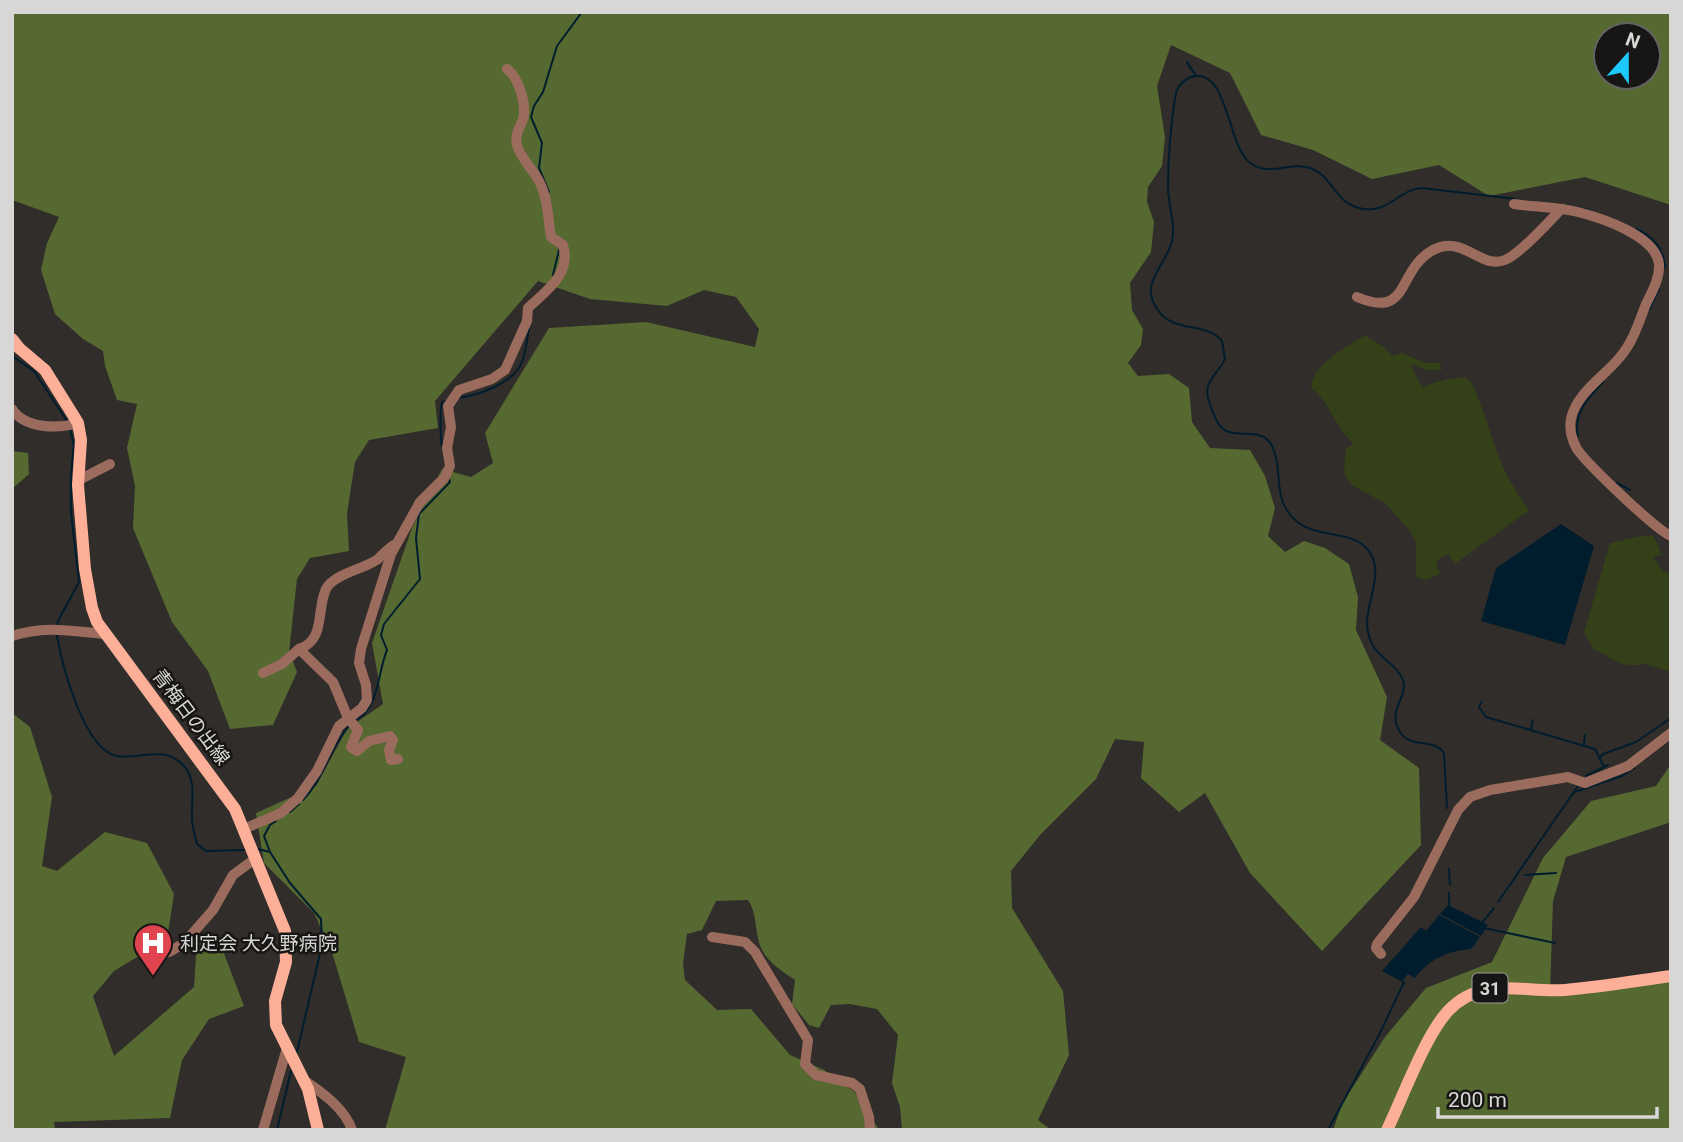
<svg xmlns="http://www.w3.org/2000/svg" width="1683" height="1142" viewBox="0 0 1683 1142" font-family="Roboto,'Noto Sans JP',sans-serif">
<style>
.green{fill:#334018}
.forest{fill:#566930;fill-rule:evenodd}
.water{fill:#001d2e}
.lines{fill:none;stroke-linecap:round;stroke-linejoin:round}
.stream{stroke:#001d2e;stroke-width:2}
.minor{stroke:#9b6c5e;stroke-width:10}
.major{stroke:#fdaf98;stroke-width:12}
.labels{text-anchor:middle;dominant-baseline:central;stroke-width:5;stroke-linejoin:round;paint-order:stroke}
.shield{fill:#171614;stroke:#9f9d9b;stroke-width:2}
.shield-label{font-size:18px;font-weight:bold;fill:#d9d7d5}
.street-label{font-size:19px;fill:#d9d7d5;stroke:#171614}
.poi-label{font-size:19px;fill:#d9d7d5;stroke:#171614;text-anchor:start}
</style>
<rect width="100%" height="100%" fill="#312d2a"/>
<g class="green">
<path d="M1365 335 1384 347 1393 356 1402 353 1426 363H1440L1442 370H1425L1413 364 1411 366 1423 388C1433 381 1451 379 1464 377L1470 380C1483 405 1489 432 1499 457 1506 476 1517 493 1529 510L1455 564 1448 554 1436 561 1440 574 1425 580 1416 577V543L1411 532 1385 503 1353 486 1346 478 1344 468 1346 449 1352 445V442C1335 426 1329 401 1311 388 1313 363 1346 348 1365 335Z"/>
<path d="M1646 535 1647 537 1653 535 1662 555 1653 557 1662 570 1671 576V672L1641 663 1640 665C1617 667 1613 657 1594 650L1584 632 1610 543Z"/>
</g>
<g class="forest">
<path d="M12 12H1671V205L1585 177 1489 196 1439 165 1372 179 1313 150 1261 135 1230 73 1171 45 1157 86 1165 137 1162 166 1148 187 1147 202 1154 222 1151 252 1130 283 1132 310 1143 329 1141 345 1128 363 1138 376 1169 374 1189 388 1192 422 1210 448 1250 450 1265 476 1275 508 1268 536 1285 552 1304 541 1325 548 1349 564 1358 597 1356 630 1387 697 1380 740 1419 768 1421 845 1322 951 1250 873 1205 793 1179 812 1141 778 1144 742 1115 739 1096 779 1040 835 1011 871 1012 908 1063 991 1069 1055 1038 1120 1051 1130H902L900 1107 892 1083 898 1035 877 1009 850 1004 831 1005 819 1028 809 1025 792 1004 795 980C780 970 761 958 758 938 755 925 756 912 748 900L716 901 702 930 687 934 683 963 685 980 717 1010 751 1009 790 1055 824 1070 855 1092 879 1130H385L406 1057 359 1042 332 952 314 913 264 863 256 813 316 786 347 729 383 704 372 643 412 528 442 469 471 477 493 463 485 433 549 328 646 322 755 347 759 329 736 297 704 290 667 306 590 299 538 281 435 401 438 428 369 440 355 462 347 513 349 551 310 558 297 579 289 652 297 672 273 725 230 729 208 671 172 622 133 528 135 486 127 448 137 404 117 400 105 366 103 351 83 339 55 314 41 270 47 243 59 217 12 200ZM1606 35H1648V77H1606Z"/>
<polygon points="12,451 28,453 29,474 12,489"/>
<polygon points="12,713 30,727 52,797 42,866 57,871 105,832 147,843 174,894 167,939 114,971 93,996 114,1056 194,987 197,940 220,943 244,1006 209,1019 182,1060 170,1118 54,1122 55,1130 12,1130"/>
<polygon points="1671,764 1671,822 1566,857 1553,901 1550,993 1671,980 1671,1130 1333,1130 1342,1104 1385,1037 1426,988 1492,962 1543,858 1591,801 1656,786"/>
</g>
<g class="water">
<polygon points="1561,524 1594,546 1565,645 1481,621 1496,568"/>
<polygon points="1448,905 1488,925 1481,936 1440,914"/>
<path d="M1439 915 1480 937 1471 949C1447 951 1430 959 1415 978L1408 974 1403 980 1406 984 1382 971 1421 927 1426 931Z"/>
</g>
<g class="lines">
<g class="stream">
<polyline points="1187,62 1196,76"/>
<polyline points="549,192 539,168 542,143 531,117 534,106 543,92 557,46 582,12"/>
<polyline points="1567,205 1592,211"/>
<path d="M1636 229C1653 236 1663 248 1665 267"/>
<polyline points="553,275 559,250"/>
<polyline points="1649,310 1659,289"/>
<polyline points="12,356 34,371 67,421"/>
<path d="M459 398C479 395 514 383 522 362 526 352 527 339 529 328"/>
<path d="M1578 436C1573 413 1588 398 1603 382"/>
<path d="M442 446C440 435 440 412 442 402L447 401"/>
<polyline points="1617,483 1630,490"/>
<polyline points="57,627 58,621 79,582 71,512 71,475 74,445 70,429"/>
<path d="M57 636C62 665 84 750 117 756 141 760 163 744 184 766 197 781 191 801 192 818 192 827 195 836 197 844L206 851 245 850"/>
<polyline points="1481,702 1479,707 1486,717 1595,749 1604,767"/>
<path d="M356 720C380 706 377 674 387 650L381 635 384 624 420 579 416 538 419 514 450 482 449 479"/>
<polyline points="1531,729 1533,720"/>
<polyline points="1584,744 1585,735"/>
<polyline points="1599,758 1603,754 1636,742 1671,718"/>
<polyline points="1586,776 1608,765"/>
<polyline points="1575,792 1622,776 1634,768"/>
<path d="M303 800C325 777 329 748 349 726"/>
<path d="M1447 808 1444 753C1432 736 1407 752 1397 726 1390 709 1408 696 1403 680 1395 659 1368 658 1367 623 1367 600 1385 571 1368 550 1352 530 1321 538 1300 524 1269 501 1285 472 1272 446 1261 424 1234 442 1220 426 1216 420 1213 413 1211 407 1208 400 1206 393 1208 386 1211 376 1221 369 1225 359L1222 341C1205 321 1173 334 1157 309 1139 282 1166 266 1172 241 1176 224 1168 205 1168 188 1168 157 1171 122 1176 92 1179 85 1183 80 1191 77 1228 66 1227 144 1249 162 1269 178 1289 161 1310 168 1334 176 1334 205 1364 209 1388 213 1400 189 1422 188L1516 199"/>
<polyline points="290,812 299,804"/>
<polyline points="258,849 270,852 290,883 321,919 322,945 297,1052"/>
<polyline points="270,852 264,836 270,825 276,821"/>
<polyline points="1449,869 1450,885"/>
<polyline points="1525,875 1556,873"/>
<polyline points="1498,902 1578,786"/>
<polyline points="1449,907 1449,893"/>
<polyline points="1481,924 1494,908"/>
<polyline points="1484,928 1555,943"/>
<polyline points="277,1130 291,1071"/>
<polyline points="1328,1130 1380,1033 1404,982"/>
</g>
<g class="minor">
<path d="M1514 204C1535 207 1557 207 1578 212 1602 218 1656 236 1659 264 1660 278 1652 292 1646 304 1639 322 1633 342 1620 357 1605 376 1576 393 1571 419 1569 429 1572 441 1577 449 1588 465 1655 529 1671 536"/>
<path d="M1357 297C1411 320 1396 270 1433 250 1463 234 1481 270 1505 260 1520 254 1549 222 1561 209"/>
<path d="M12 409C25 429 58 429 78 423"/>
<polyline points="79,480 110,464"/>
<path d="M12 636C46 625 71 631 105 634"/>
<path d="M299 649C326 640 316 610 326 589 333 574 365 569 378 559 383 554 388 549 394 545"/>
<polyline points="263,673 282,664 299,649 333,682 348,718 358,730 351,747 357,751 369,741 390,736 393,740 389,750 391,760 398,759"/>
<path d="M244 829 281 813 298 798 317 771 339 726 362 708 367 700 366 685 359 663 361 649 391 554 420 502 445 477 450 466 447 448 451 427 448 406 459 390 492 379 505 370 527 321 528 308C546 291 572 274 563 245L551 237C548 219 548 199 540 183 534 170 520 158 517 145 514 130 523 126 524 114 525 100 518 77 507 69"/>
<polyline points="712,937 745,942 755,952 808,1040 805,1064 816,1075 852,1083 860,1089 869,1117 870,1130"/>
<polyline points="1381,954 1376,948 1377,944 1414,897 1458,810 1470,797 1490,790 1568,777 1585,783 1628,766 1671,733"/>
<polyline points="151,959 171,951 184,943 213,910 233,875 256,858"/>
<path d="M305 1081C323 1093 345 1109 352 1130"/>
<polyline points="263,1130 287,1048"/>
</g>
<g class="major">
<polyline points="12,339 19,348 45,370 78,423 81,440 78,485 85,569 92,608 97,622 235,809 285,931 286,962 275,1001 276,1025 308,1089 318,1130"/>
<path d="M1387 1130C1403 1097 1425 1036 1448 1011 1482 975 1523 993 1565 990 1600 987 1635 981 1671 976"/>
</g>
</g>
<defs>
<g id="hospital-pin" transform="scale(2.0125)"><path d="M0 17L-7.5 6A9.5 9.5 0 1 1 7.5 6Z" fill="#e0444e" stroke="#171614"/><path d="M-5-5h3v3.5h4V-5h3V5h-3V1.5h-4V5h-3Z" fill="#fff"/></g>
</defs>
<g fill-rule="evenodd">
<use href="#hospital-pin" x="153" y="943"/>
</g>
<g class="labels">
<rect class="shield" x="1472.5" y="973.5" width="35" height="29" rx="5"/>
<g class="shield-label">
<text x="1490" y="988">31</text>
</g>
<g class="street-label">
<text transform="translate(191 717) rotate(53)">青梅日の出線</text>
</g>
<g class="poi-label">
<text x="180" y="943">利定会 大久野病院</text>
</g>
</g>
<rect width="1683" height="1142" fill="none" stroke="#d9d7d5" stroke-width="28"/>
<g transform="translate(1627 56) rotate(21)"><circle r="33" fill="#171614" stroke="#656361" stroke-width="2"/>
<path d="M0-5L12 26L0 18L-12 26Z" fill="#1cc9fc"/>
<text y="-10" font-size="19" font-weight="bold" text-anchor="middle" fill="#d9d7d5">N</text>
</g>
<path d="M1438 1107v10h219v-10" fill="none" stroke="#d9d7d5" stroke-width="3.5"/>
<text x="1448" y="1107" font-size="21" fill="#d9d7d5" stroke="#171614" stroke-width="5" paint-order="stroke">200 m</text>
</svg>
